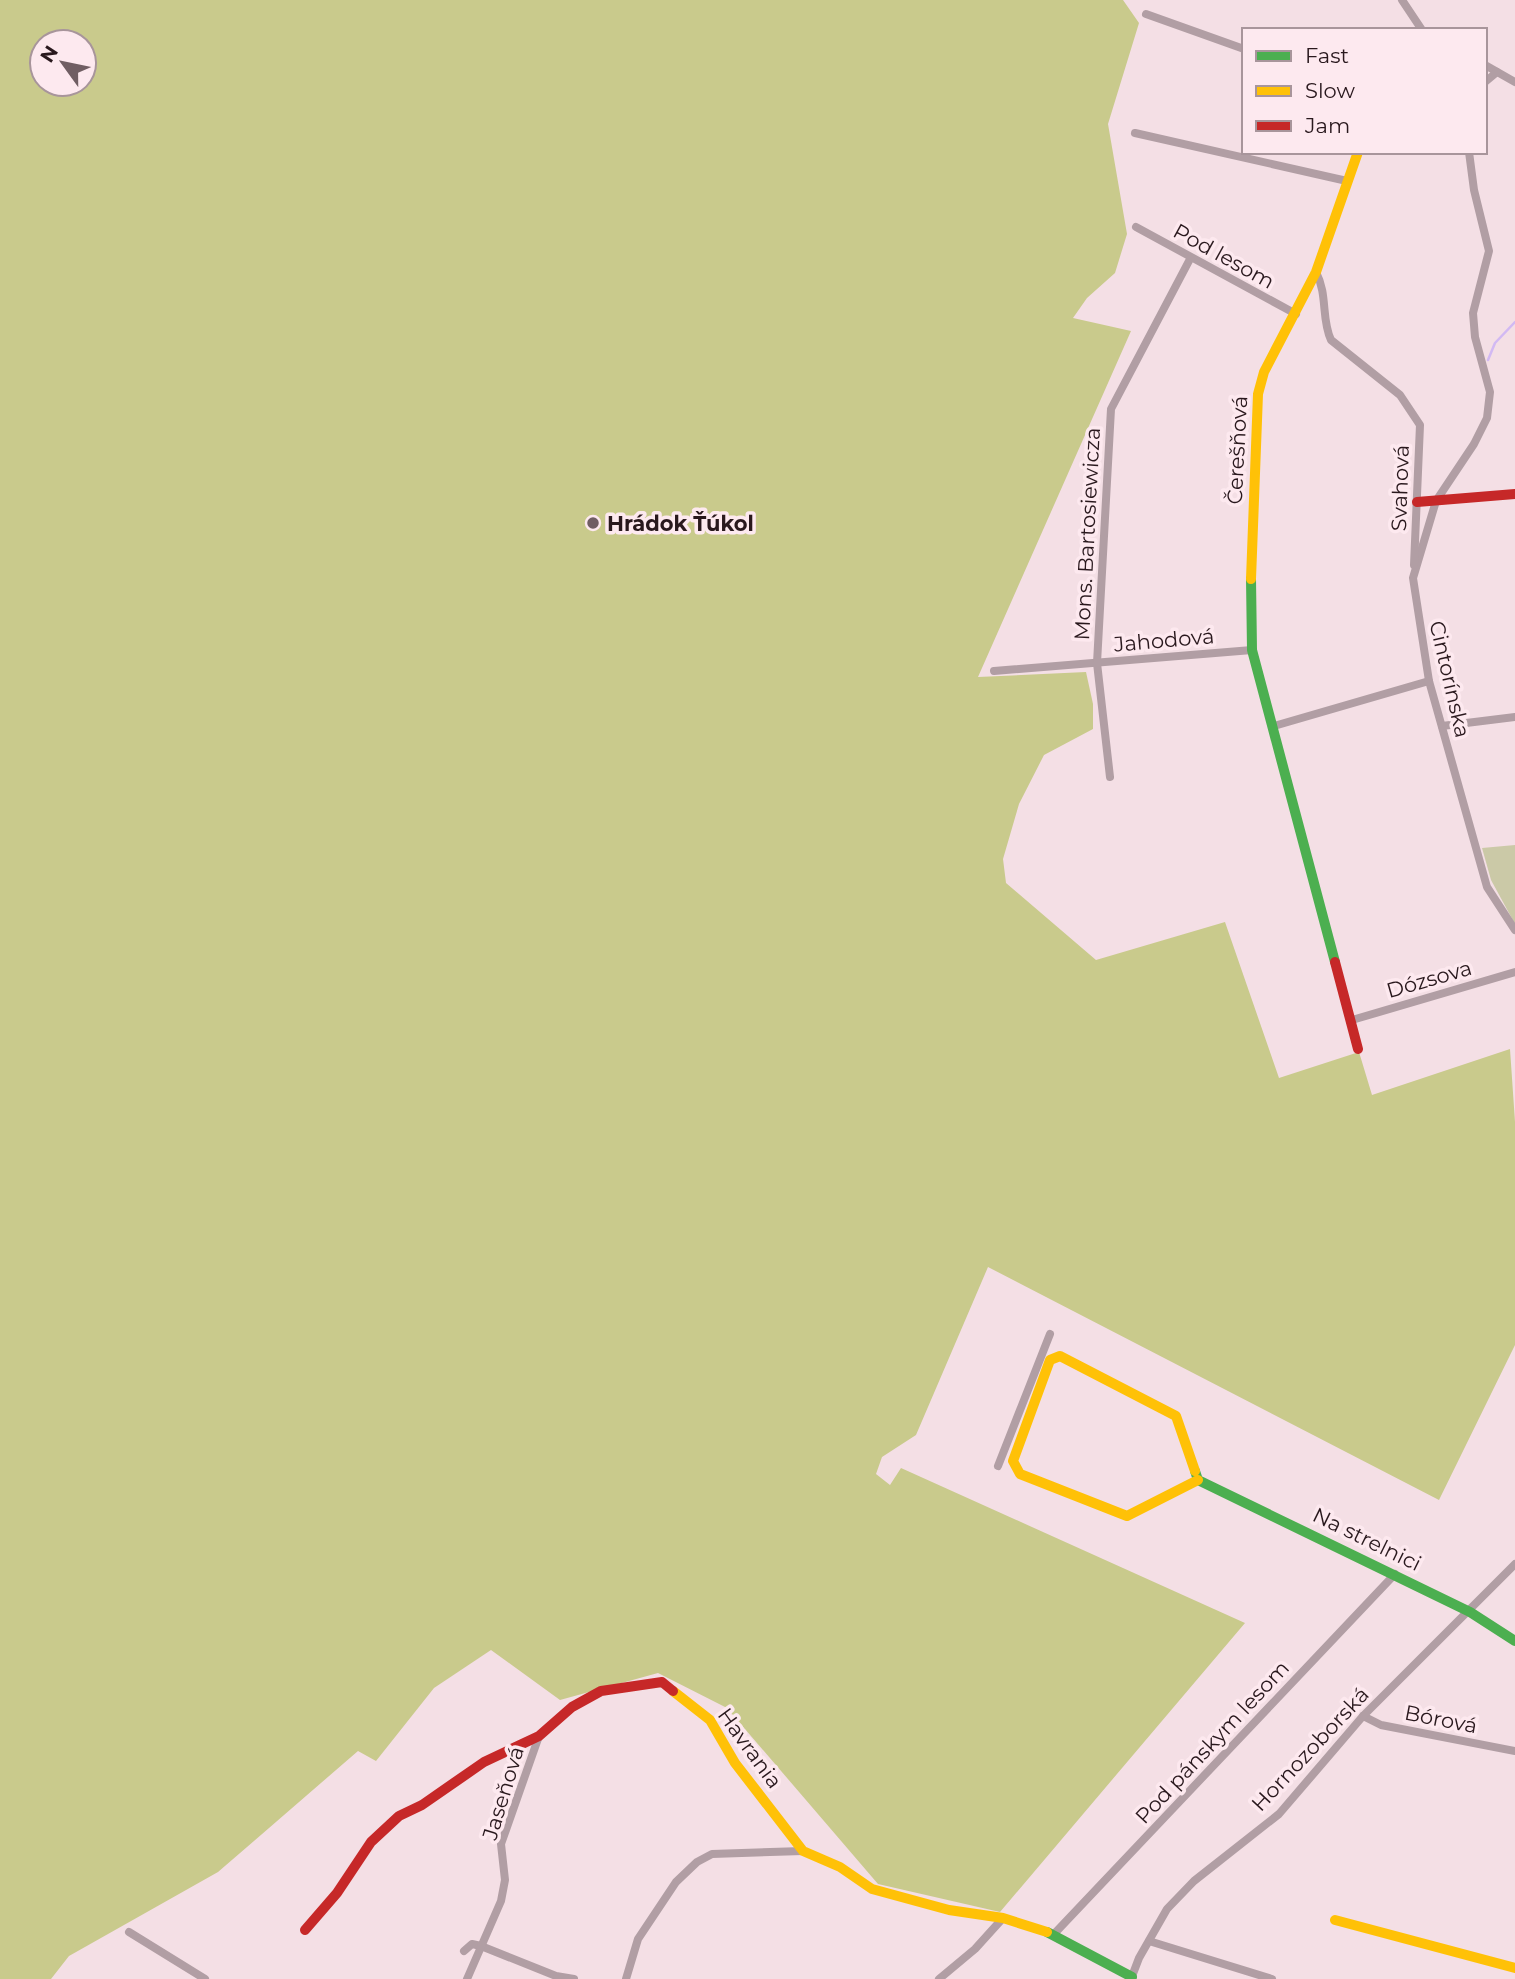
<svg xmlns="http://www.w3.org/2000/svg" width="1515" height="1979" viewBox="0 0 1515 1979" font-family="Montserrat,sans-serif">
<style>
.green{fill:#cbc9a7}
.forest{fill:#c9ca8c;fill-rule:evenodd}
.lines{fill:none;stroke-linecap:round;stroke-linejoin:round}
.stream{stroke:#d2b9f3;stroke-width:2.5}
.street{stroke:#b19ea4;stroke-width:8}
.fast{stroke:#4caf50;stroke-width:10}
.slow{stroke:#ffc107;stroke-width:10}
.jam{stroke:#c62828;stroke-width:10}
.poi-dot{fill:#705e63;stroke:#fde9ef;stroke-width:2.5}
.labels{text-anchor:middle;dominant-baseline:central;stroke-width:7;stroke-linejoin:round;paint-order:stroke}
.street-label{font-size:21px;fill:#29181d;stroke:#fde9ef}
.poi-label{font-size:21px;font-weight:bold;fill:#29181d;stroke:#fde9ef;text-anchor:start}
</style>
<rect width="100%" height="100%" fill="#f4dfe5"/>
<polygon class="green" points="1515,845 1515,924 1491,880 1482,848"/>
<path class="forest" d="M0 0H1123L1139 23 1108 124 1127 234 1115 273 1087 298 1073 318 1131 331 978 677 1086 672 1093 704V729L1044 755 1019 804 1003 859 1006 883 1096 960 1225 922 1279 1078 1359 1052 1372 1095 1510 1049 1515 1122V1345L1439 1500 988 1267 916 1435 882 1457 876 1474 890 1485 901 1468 1245 1623 1000 1912 878 1884 727 1708 658 1673 560 1700 491 1650 434 1688 376 1761 358 1751 218 1872 69 1956 51 1979H0ZM42 42H84V84H42Z"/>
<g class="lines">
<polyline class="stream" points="1488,360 1495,343 1515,322"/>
<g class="street">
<polyline points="1402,0 1422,30"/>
<polyline points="1146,14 1244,49"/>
<polyline points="1485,65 1515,82"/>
<polyline points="1485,82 1497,72"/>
<polyline points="1135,133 1347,181"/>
<polyline points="1469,152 1474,190 1489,251 1473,313 1475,337 1490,392 1487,418 1474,444 1436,501 1413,578 1429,681 1487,887 1515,930"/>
<polyline points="1136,227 1296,314"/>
<path d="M1316 272C1328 295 1321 319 1331 340L1400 395 1420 425 1414 565"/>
<polyline points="994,671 1252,650"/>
<polyline points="1274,726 1429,681"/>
<polyline points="1442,726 1515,717"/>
<polyline points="1110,777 1097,663 1111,409 1190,259"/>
<polyline points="1352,1020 1515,972"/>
<polyline points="998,1466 1050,1334"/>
<polyline points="1363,1716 1381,1725 1515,1751"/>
<polyline points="129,1932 205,1979"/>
<polyline points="1054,1934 1395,1574"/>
<polyline points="1149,1941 1272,1979"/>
<polyline points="464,1951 472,1944 481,1946 556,1976 574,1979"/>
<polyline points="467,1979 501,1901 505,1880 501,1844 539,1736"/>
<polyline points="626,1979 638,1939 676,1882 697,1862 712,1854 803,1851"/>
<polyline points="939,1979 975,1949 1003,1918"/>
<polyline points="1131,1979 1139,1958 1167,1909 1194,1881 1279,1814 1363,1716 1515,1564"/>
</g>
<g class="fast">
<polyline points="1251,579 1252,650 1335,962"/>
<polyline points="1195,1471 1198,1480 1470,1612 1515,1641"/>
<polyline points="1047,1932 1132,1977"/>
</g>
<g class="slow">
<polyline points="1251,579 1258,394 1264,372 1316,272 1358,152"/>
<polyline points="1195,1471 1176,1416 1060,1356 1050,1360 1013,1461 1020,1474 1127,1516 1198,1480"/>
<polyline points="673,1691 710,1720 735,1763 803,1851 840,1867 872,1889 949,1910 1003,1918 1047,1932"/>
<polyline points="1335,1920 1515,1968"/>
</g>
<g class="jam">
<polyline points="1417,502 1515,494"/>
<polyline points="1335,962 1358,1049"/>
<polyline points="305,1930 337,1893 371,1842 399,1816 422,1805 484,1762 539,1736 572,1707 601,1691 662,1682 673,1691"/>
</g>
</g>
<circle class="poi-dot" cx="593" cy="523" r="7"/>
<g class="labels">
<g class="street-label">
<text transform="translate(1224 256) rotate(29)">Pod lesom</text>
<text transform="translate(1237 450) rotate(-87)">Čerešňová</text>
<text transform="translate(1400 488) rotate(-88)">Svahová</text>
<text transform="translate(1087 534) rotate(-87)">Mons. Bartosiewicza</text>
<text transform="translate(1164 640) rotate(-5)">Jahodová</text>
<text transform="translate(1450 679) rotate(77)">Cintorínska</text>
<text transform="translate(1429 979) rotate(-16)">Dózsova</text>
<text transform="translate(1367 1539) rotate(26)">Na strelnici</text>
<text transform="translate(1441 1719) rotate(11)">Bórová</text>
<text transform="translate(1212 1742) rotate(-47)">Pod pánskym lesom</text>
<text transform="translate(750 1748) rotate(54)">Havrania</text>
<text transform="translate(1310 1749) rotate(-47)">Hornozoborská</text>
<text transform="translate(503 1793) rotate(-73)">Jaseňová</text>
</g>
<g class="poi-label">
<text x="607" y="523">Hrádok Ťúkol</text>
</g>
</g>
<rect x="1242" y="28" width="245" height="126" fill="#fde9ef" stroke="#a8959b" stroke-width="2"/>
<rect x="1256" y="51" width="35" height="10" fill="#4caf50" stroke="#a8959b" stroke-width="2"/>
<text x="1305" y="63" font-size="21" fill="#29181d">Fast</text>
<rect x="1256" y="86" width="35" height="10" fill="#ffc107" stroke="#a8959b" stroke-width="2"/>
<text x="1305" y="98" font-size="21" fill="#29181d">Slow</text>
<rect x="1256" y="121" width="35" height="10" fill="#c62828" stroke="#a8959b" stroke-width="2"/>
<text x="1305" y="133" font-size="21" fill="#29181d">Jam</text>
<g transform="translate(63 63) rotate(303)"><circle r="33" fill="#fde9ef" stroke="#a8959b" stroke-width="2"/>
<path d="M0-5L12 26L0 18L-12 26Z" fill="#705e63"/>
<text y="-10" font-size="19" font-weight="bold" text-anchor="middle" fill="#29181d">N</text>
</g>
</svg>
